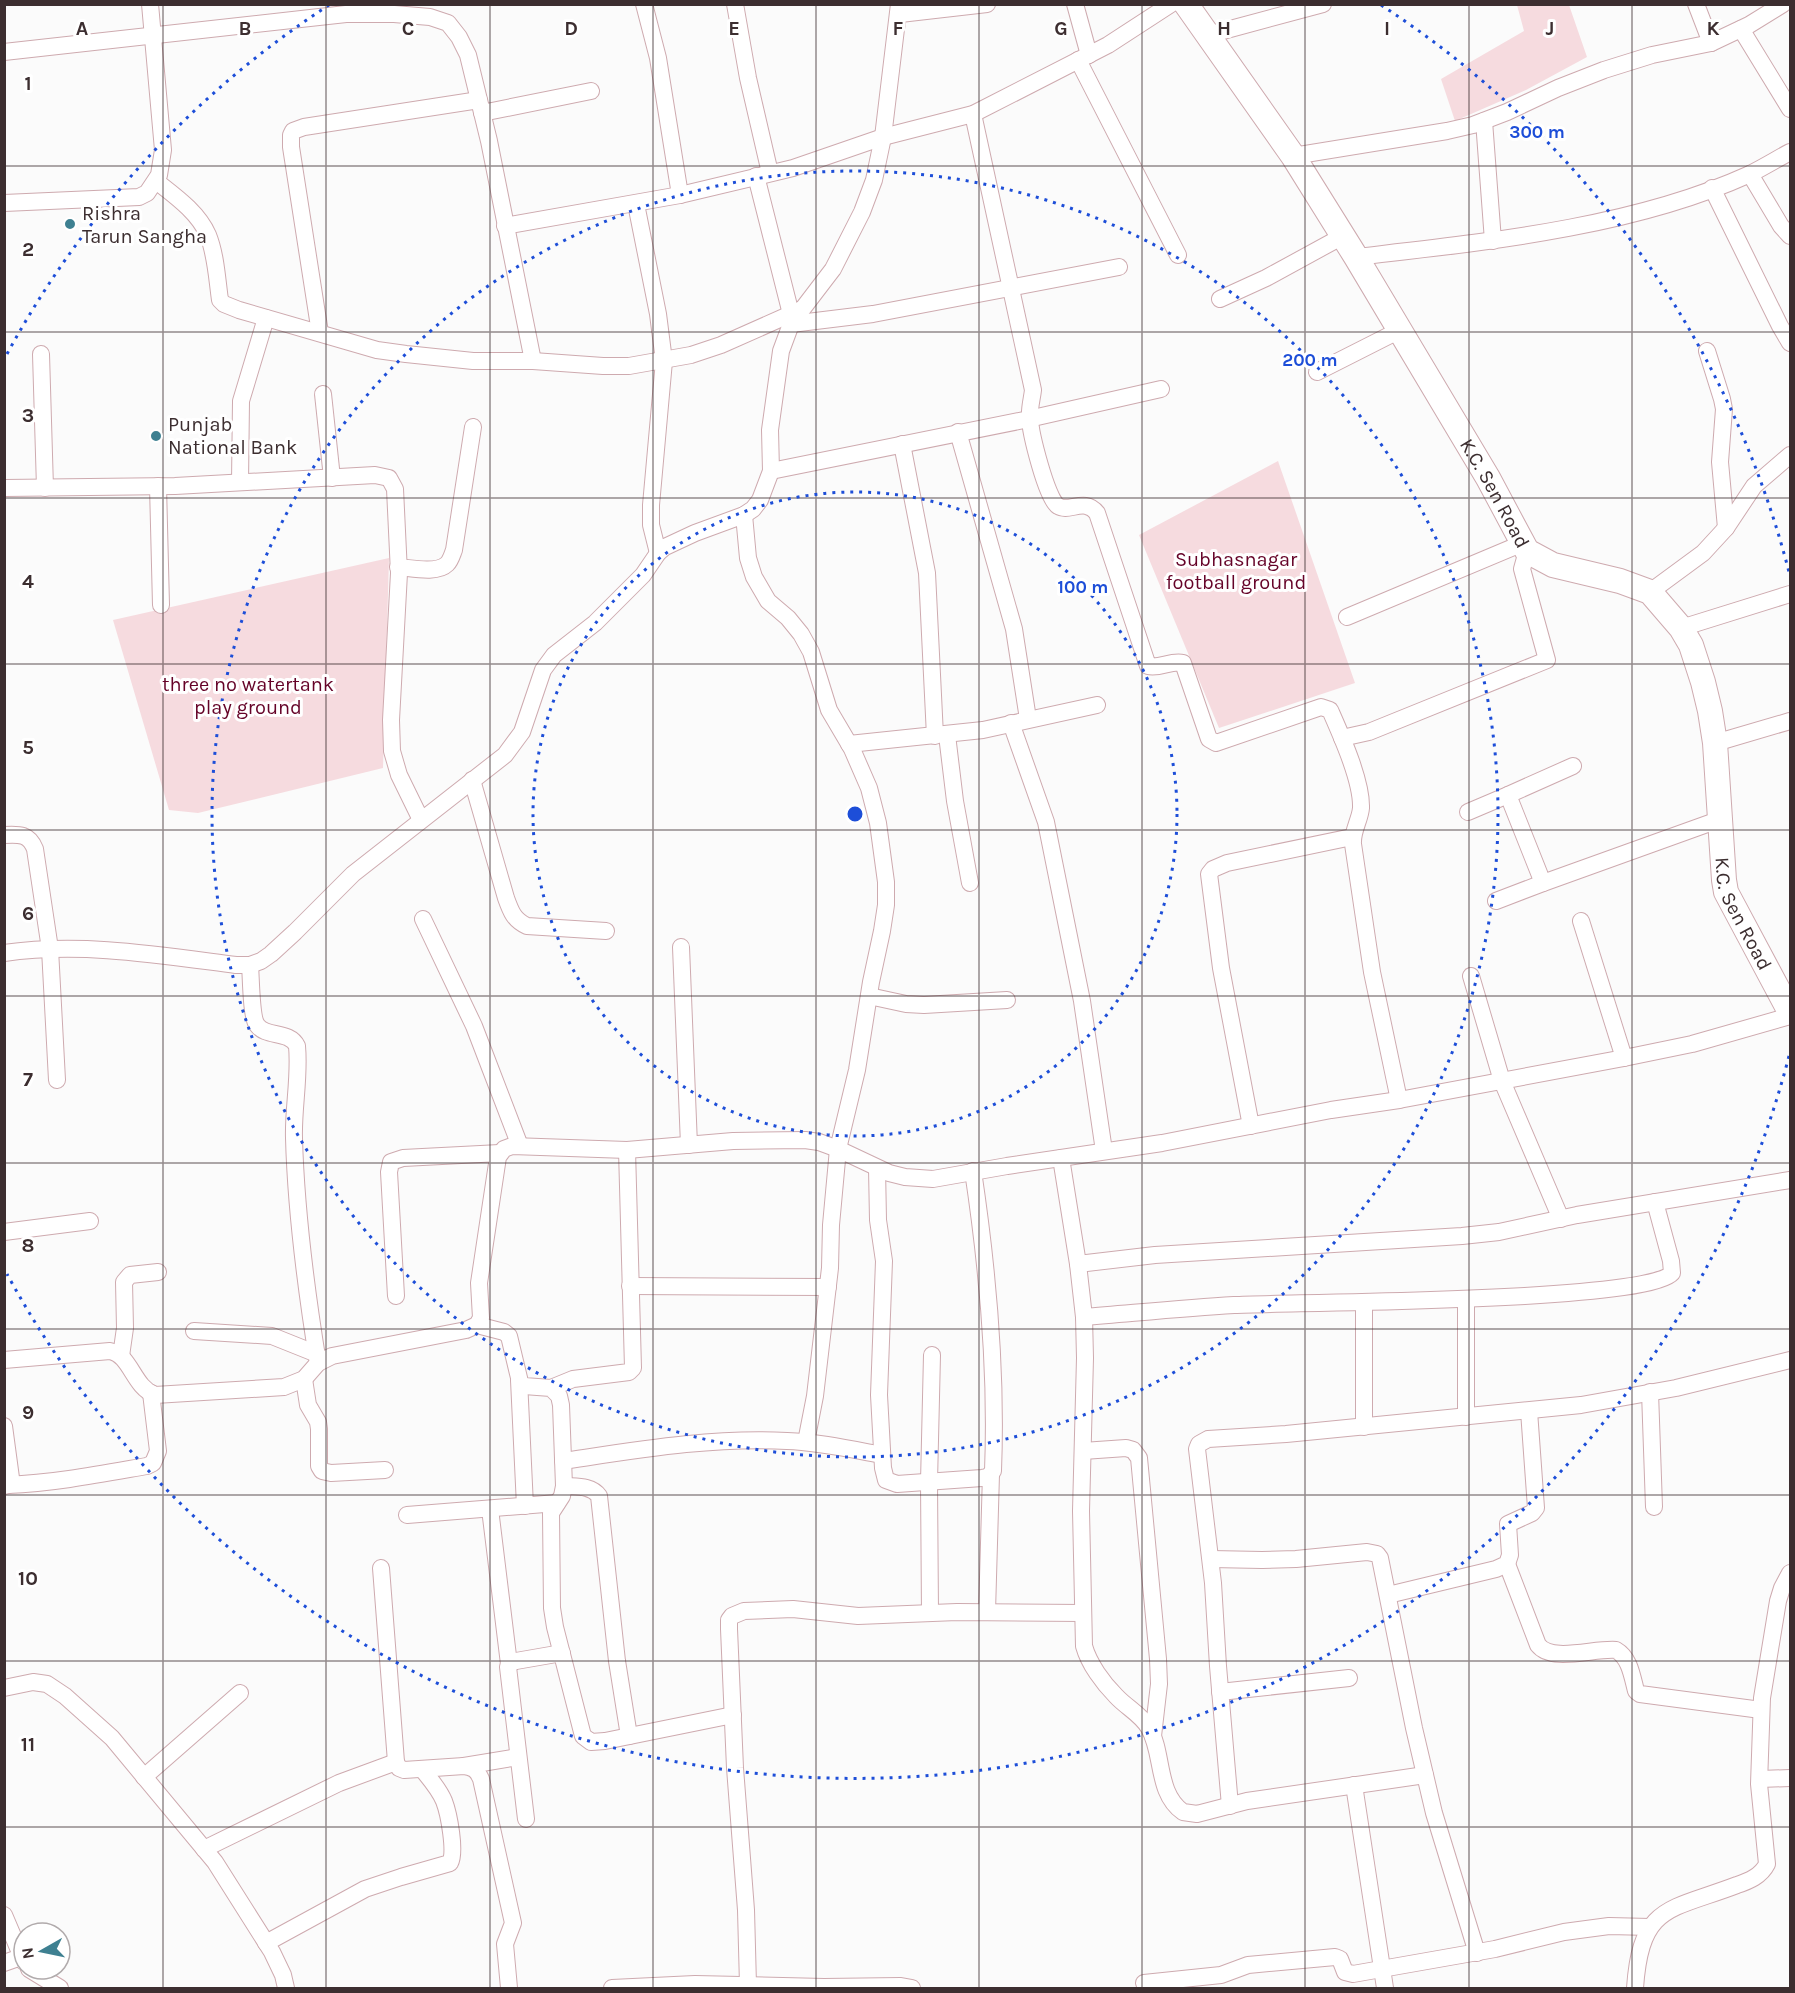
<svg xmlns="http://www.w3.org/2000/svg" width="1795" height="1993" viewBox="0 0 1795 1993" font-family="Karla,sans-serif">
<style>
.green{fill:#f6dbdf}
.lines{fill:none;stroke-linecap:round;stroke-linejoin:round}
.street-casing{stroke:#ceaaaf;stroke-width:18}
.secondary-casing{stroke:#ceaaaf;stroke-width:26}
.street{stroke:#fff;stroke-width:16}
.secondary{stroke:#fff;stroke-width:24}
.grid{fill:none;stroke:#3c2e30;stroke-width:1.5;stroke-opacity:0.55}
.ring{fill:none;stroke:#1d4ed8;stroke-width:3;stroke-dasharray:3 6}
.poi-dot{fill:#3e8091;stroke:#fff;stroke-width:2}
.labels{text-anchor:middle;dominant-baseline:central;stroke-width:6;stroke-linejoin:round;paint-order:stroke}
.poi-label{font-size:20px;fill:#3c2e30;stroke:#fff;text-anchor:start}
.street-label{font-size:20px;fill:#3c2e30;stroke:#fff}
.park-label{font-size:20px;fill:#650328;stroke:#fff}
.grid-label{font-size:20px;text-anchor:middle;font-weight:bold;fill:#3c2e30;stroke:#fff;stroke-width:6;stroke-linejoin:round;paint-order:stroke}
.centre{fill:#1d4ed8;stroke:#fff;stroke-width:3}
.ring-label{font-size:18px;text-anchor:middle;font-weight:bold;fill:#1d4ed8;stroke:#fff;stroke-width:6;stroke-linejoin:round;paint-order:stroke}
</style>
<rect width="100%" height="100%" fill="#fbfbfb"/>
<g class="green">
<polygon points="1517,5 1569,5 1587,57 1526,90 1455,121 1441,79 1524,31"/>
<polygon points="1278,461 1355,683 1219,728 1139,535"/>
<polygon points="389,558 383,768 198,813 169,810 113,620"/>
</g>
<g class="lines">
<g class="street-casing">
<g id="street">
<polyline points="644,4 658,58 680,195"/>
<polyline points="735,4 748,78 770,173"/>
<polyline points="1075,4 1089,55"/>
<polyline points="1696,4 1711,43"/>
<polyline points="900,14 987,4"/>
<polyline points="1741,29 1790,109"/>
<polyline points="1208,35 1323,4"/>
<polyline points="4,52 346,14 394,14 430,17 448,23 459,37 468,55 489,141 533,361"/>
<polyline points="1078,60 1178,255"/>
<polyline points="482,113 591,91"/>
<path d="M973 114 1033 390C1032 399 1029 409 1030 418 1030 432 1047 500 1058 506 1069 513 1085 497 1097 513L1148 666C1160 669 1171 660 1183 663L1209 739 1216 743 1321 707 1330 710C1341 735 1362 781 1361 808 1360 820 1352 831 1353 844L1372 972 1399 1100"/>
<polyline points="1484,121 1493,241"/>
<polyline points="1293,156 1447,131 1473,125 1507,112 1558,88 1604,70 1652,55 1711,43 1749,25 1783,4"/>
<polyline points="1750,174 1781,226 1790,236"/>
<polyline points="756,176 791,314"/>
<path d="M156 181C175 196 198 212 208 235 216 255 217 279 220 300L224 304 239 310 377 350 406 354 473 361H533L603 366H629L691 355 721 345 802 309"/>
<polyline points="1712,188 1780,326 1790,343"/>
<polyline points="4,203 139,197 147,193 159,175 163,150 150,4"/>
<polyline points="636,204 658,314 664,361 651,505 651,525 658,553"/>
<polyline points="505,226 680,195 793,168 883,137 973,114 1108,45 1171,4"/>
<path d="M1356 257C1485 242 1631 228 1750 174 1764 167 1777 159 1790 152"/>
<polyline points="1220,299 1266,278 1343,236"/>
<polyline points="791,324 873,314 1119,267"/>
<polyline points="320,333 291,147 291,135 293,131 304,127 479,100"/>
<polyline points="1707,351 1722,399 1724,409 1720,462 1726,528"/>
<polyline points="41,354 45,488"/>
<polyline points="1317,372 1400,330"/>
<polyline points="323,394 332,478"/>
<polyline points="958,432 1014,629 1028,719"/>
<polyline points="902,444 927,573 935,736"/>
<polyline points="771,471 1024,420 1161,389"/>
<polyline points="240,482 241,401 266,318"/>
<polyline points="158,486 161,605"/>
<polyline points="4,488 175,486 375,475 389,478 395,489 399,573 391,720 392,751 399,775 421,820"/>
<polyline points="744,515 748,558 754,577 768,601 788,618 801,634 811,652 829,710 852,749 869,788 878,823 886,882 886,905 882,931 871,982 857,1070 838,1149 831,1225 830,1268 815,1396 806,1442"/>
<path d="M398 567C412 568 437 574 447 564 451 560 452 555 454 550L473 427"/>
<polyline points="1650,592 1703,553 1726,528 1754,486 1790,455"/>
<polyline points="1347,617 1523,543"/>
<polyline points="1681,628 1790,594"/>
<polyline points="1011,723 1046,822 1082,1001 1104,1151"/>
<polyline points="947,735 955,801 970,883"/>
<polyline points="1342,738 1369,732 1547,660 1522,569 1527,551"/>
<polyline points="1715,743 1790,721"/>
<polyline points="849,744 983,730 1097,705"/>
<path d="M472 780 506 898C511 912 514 920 527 926L606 931"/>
<polyline points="1468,812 1508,795"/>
<path d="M4 835C20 834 29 834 35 849L50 949 57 1080"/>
<polyline points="1543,883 1508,795 1573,766"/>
<polyline points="1496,901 1543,883 1721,819"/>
<polyline points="423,919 474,1026 520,1146"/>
<polyline points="1581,921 1624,1058"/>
<polyline points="681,947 689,1145"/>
<path d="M4 953C82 942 159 955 236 965H250L261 961 271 954 295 932 353 874 505 755 522 732 543 670 554 655 595 623 643 575 658 553 665 547 695 533 744 515 753 509 760 500 771 471 770 430 781 351 791 324 833 269 862 212 874 180 883 137 899 4"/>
<path d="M250 965C251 976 251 1017 257 1025 266 1038 289 1030 297 1046 300 1077 293 1108 294 1138 296 1213 306 1289 318 1363"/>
<polyline points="1471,976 1502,1081 1561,1219"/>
<polyline points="869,996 906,1004 924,1005 1007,1000"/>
<polyline points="1251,1126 1221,968 1209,874 1213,869 1227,863 1352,837"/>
<path d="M1061 1158 1078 1264 1084 1317 1085 1358 1081 1511 1084 1646C1089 1664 1103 1683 1116 1696 1127 1708 1141 1714 1149 1728 1164 1754 1156 1793 1183 1812L1197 1814 1247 1801 1425 1775"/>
<path d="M877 1168 878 1220 884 1261 879 1395 883 1468 886 1480 897 1484 982 1478 988 1477 993 1471C997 1371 988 1271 973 1171"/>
<polyline points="4,1232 90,1221"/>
<polyline points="1078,1264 1155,1255 1462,1236 1499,1232 1577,1215 1790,1180"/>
<polyline points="630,1286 828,1287"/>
<polyline points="396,1296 389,1172 391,1162 403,1158 500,1153"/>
<polyline points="1466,1299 1466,1417"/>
<polyline points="1364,1302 1364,1427"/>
<path d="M1084 1317C1134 1313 1184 1308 1234 1305 1293 1302 1648 1302 1672 1273L1671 1261 1655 1202"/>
<polyline points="477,1325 504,1332 509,1336 520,1382 524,1386 551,1388 559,1396 561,1405 564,1486 562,1496 551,1513 552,1608 555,1627 583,1736 591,1742 605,1741 733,1715"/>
<polyline points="194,1331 272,1336 317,1354"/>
<polyline points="121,1356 125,1328 124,1282 130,1275 158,1272"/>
<path d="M4 1360 110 1351C131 1355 133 1387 155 1395L284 1387 304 1379 318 1363 332 1356 466 1330 477 1325 481 1318 479 1283 498 1157 504 1149 512 1146 627 1150 733 1141 805 1140 819 1142 838 1149 889 1173 905 1177 933 1179 1007 1166 1162 1143 1331 1110 1399 1100 1624 1058 1692 1044 1790 1016"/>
<polyline points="304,1379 308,1405 318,1422 319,1429 319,1466 322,1471 331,1473 385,1470"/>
<polyline points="519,1380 525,1506"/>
<polyline points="551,1388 573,1379 629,1372 633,1368 627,1150"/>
<polyline points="1650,1392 1654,1507"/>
<polyline points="4,1426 11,1478 8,1485 4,1486"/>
<polyline points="1083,1451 1126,1448 1133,1450 1139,1458 1158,1659 1159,1684 1153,1736"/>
<path d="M563 1461C637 1450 711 1437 787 1441 818 1442 850 1449 882 1455"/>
<path d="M8 1485C55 1483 101 1474 147 1466L153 1463 158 1451 151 1393"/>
<path d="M564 1486C576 1487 591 1485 599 1496L617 1661 629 1736"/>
<polyline points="490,1509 509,1664"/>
<polyline points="407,1515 557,1503"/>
<polyline points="1211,1559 1262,1560 1296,1559 1367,1552 1377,1554 1380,1558 1414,1728 1434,1813 1477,1953"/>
<path d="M1507 1564 1538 1645C1552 1663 1594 1648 1616 1650 1630 1658 1632 1676 1636 1691L1640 1694 1761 1710"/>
<path d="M381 1568 396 1762 399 1768 404 1770 464 1766C473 1767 477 1770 481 1779L513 1923 505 1944 509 1988"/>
<polyline points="1388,1595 1496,1569 1507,1564 1510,1555 1508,1524 1532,1513 1536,1508 1529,1411"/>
<polyline points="987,1612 991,1474"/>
<polyline points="930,1613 929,1482 932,1355"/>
<polyline points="4,1688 33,1682 47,1684 65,1696 112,1738 215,1862 272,1952 283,1975 286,1988"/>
<polyline points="1220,1692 1349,1678"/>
<polyline points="464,1766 518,1757"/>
<polyline points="144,1777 240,1693"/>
<polyline points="1760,1779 1790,1778"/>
<polyline points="1354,1785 1385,1988"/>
<polyline points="1230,1806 1218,1666 1213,1583 1197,1449 1199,1444 1208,1439 1286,1434 1581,1405 1676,1388 1790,1360"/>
<polyline points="526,1819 508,1667 509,1664 516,1661 562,1653"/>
<polyline points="204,1849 339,1783 396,1762"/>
<polyline points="4,1915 24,1962"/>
<path d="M266 1943 365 1889 401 1877 450 1863C456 1852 449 1814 444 1801 439 1789 430 1779 422 1769"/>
<polyline points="4,1963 21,1957"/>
<polyline points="29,1969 60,1988"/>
<polyline points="1144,1983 1221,1975 1248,1965 1335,1957 1340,1959 1345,1972 1353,1974 1495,1949 1564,1932 1609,1926 1650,1927"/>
<polyline points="748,1985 746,1910 735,1768 729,1629 729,1620 732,1616 744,1611 793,1609 858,1616 957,1612 1083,1613"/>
<polyline points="612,1988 695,1984 824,1987 901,1986 912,1988"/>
<path d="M1635 1988C1641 1904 1669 1911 1737 1885 1749 1881 1761 1876 1767 1864L1759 1784 1762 1698 1778 1601 1782 1588 1790 1573"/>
</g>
</g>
<g class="secondary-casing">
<g id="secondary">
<path id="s1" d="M1186 4 1293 156 1356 257 1488 478 1527 551 1553 565 1620 581 1650 592 1681 628 1691 645 1703 682 1710 711 1715 743 1724 880 1726 892 1790 1012"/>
</g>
</g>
<use href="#street" class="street"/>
<use href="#secondary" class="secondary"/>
</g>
<path class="grid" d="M163 4V1988M326 4V1988M490 4V1988M653 4V1988M816 4V1988M979 4V1988M1142 4V1988M1305 4V1988M1469 4V1988M1632 4V1988M4 166H1790M4 332H1790M4 498H1790M4 664H1790M4 830H1790M4 996H1790M4 1163H1790M4 1329H1790M4 1495H1790M4 1661H1790M4 1827H1790"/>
<g class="ring">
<circle cx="855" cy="814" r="322"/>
<circle cx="855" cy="814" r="643"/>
<path d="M1789 1056A965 965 0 0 1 7 1274M7 354A965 965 0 0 1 329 5M1381 5A965 965 0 0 1 1789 572"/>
</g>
<g class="poi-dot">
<circle cx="70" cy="224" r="6"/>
<circle cx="156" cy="436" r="6"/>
</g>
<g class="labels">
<g class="poi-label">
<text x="82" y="213">Rishra<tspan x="82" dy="23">Tarun Sangha</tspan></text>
<text x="168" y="424">Punjab<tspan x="168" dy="23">National Bank</tspan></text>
</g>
<g class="street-label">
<text stroke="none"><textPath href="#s1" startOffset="579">K.C. Sen Road</textPath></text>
<text stroke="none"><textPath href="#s1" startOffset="1119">K.C. Sen Road</textPath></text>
</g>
<g class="park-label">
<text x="1236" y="559">Subhasnagar<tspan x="1236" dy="23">football ground</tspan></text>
<text x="248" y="684">three no watertank<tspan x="248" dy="23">play ground</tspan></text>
</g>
</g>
<g class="grid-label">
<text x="82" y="35">A</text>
<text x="245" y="35">B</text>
<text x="408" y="35">C</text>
<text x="571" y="35">D</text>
<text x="734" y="35">E</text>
<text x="898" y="35">F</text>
<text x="1061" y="35">G</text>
<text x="1224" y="35">H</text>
<text x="1387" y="35">I</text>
<text x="1550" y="35">J</text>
<text x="1713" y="35">K</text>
<text x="28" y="90">1</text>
<text x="28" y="256">2</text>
<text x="28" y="422">3</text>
<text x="28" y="588">4</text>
<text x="28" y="754">5</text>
<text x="28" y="920">6</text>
<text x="28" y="1086">7</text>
<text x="28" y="1252">8</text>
<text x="28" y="1419">9</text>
<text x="28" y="1585">10</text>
<text x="28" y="1751">11</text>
</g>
<circle cx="855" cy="814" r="9" class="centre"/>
<g class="ring-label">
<text x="1537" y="138">300 m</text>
<text x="1310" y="366">200 m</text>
<text x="1083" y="593">100 m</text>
</g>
<rect width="1795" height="1993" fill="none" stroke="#3c2e30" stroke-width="12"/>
<g transform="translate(42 1951) rotate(261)"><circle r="28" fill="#ffffff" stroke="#b1abac" stroke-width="1.5"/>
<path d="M0-4.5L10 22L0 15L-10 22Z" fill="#3e8091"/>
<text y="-9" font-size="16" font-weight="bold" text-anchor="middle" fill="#3c2e30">N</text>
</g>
</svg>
